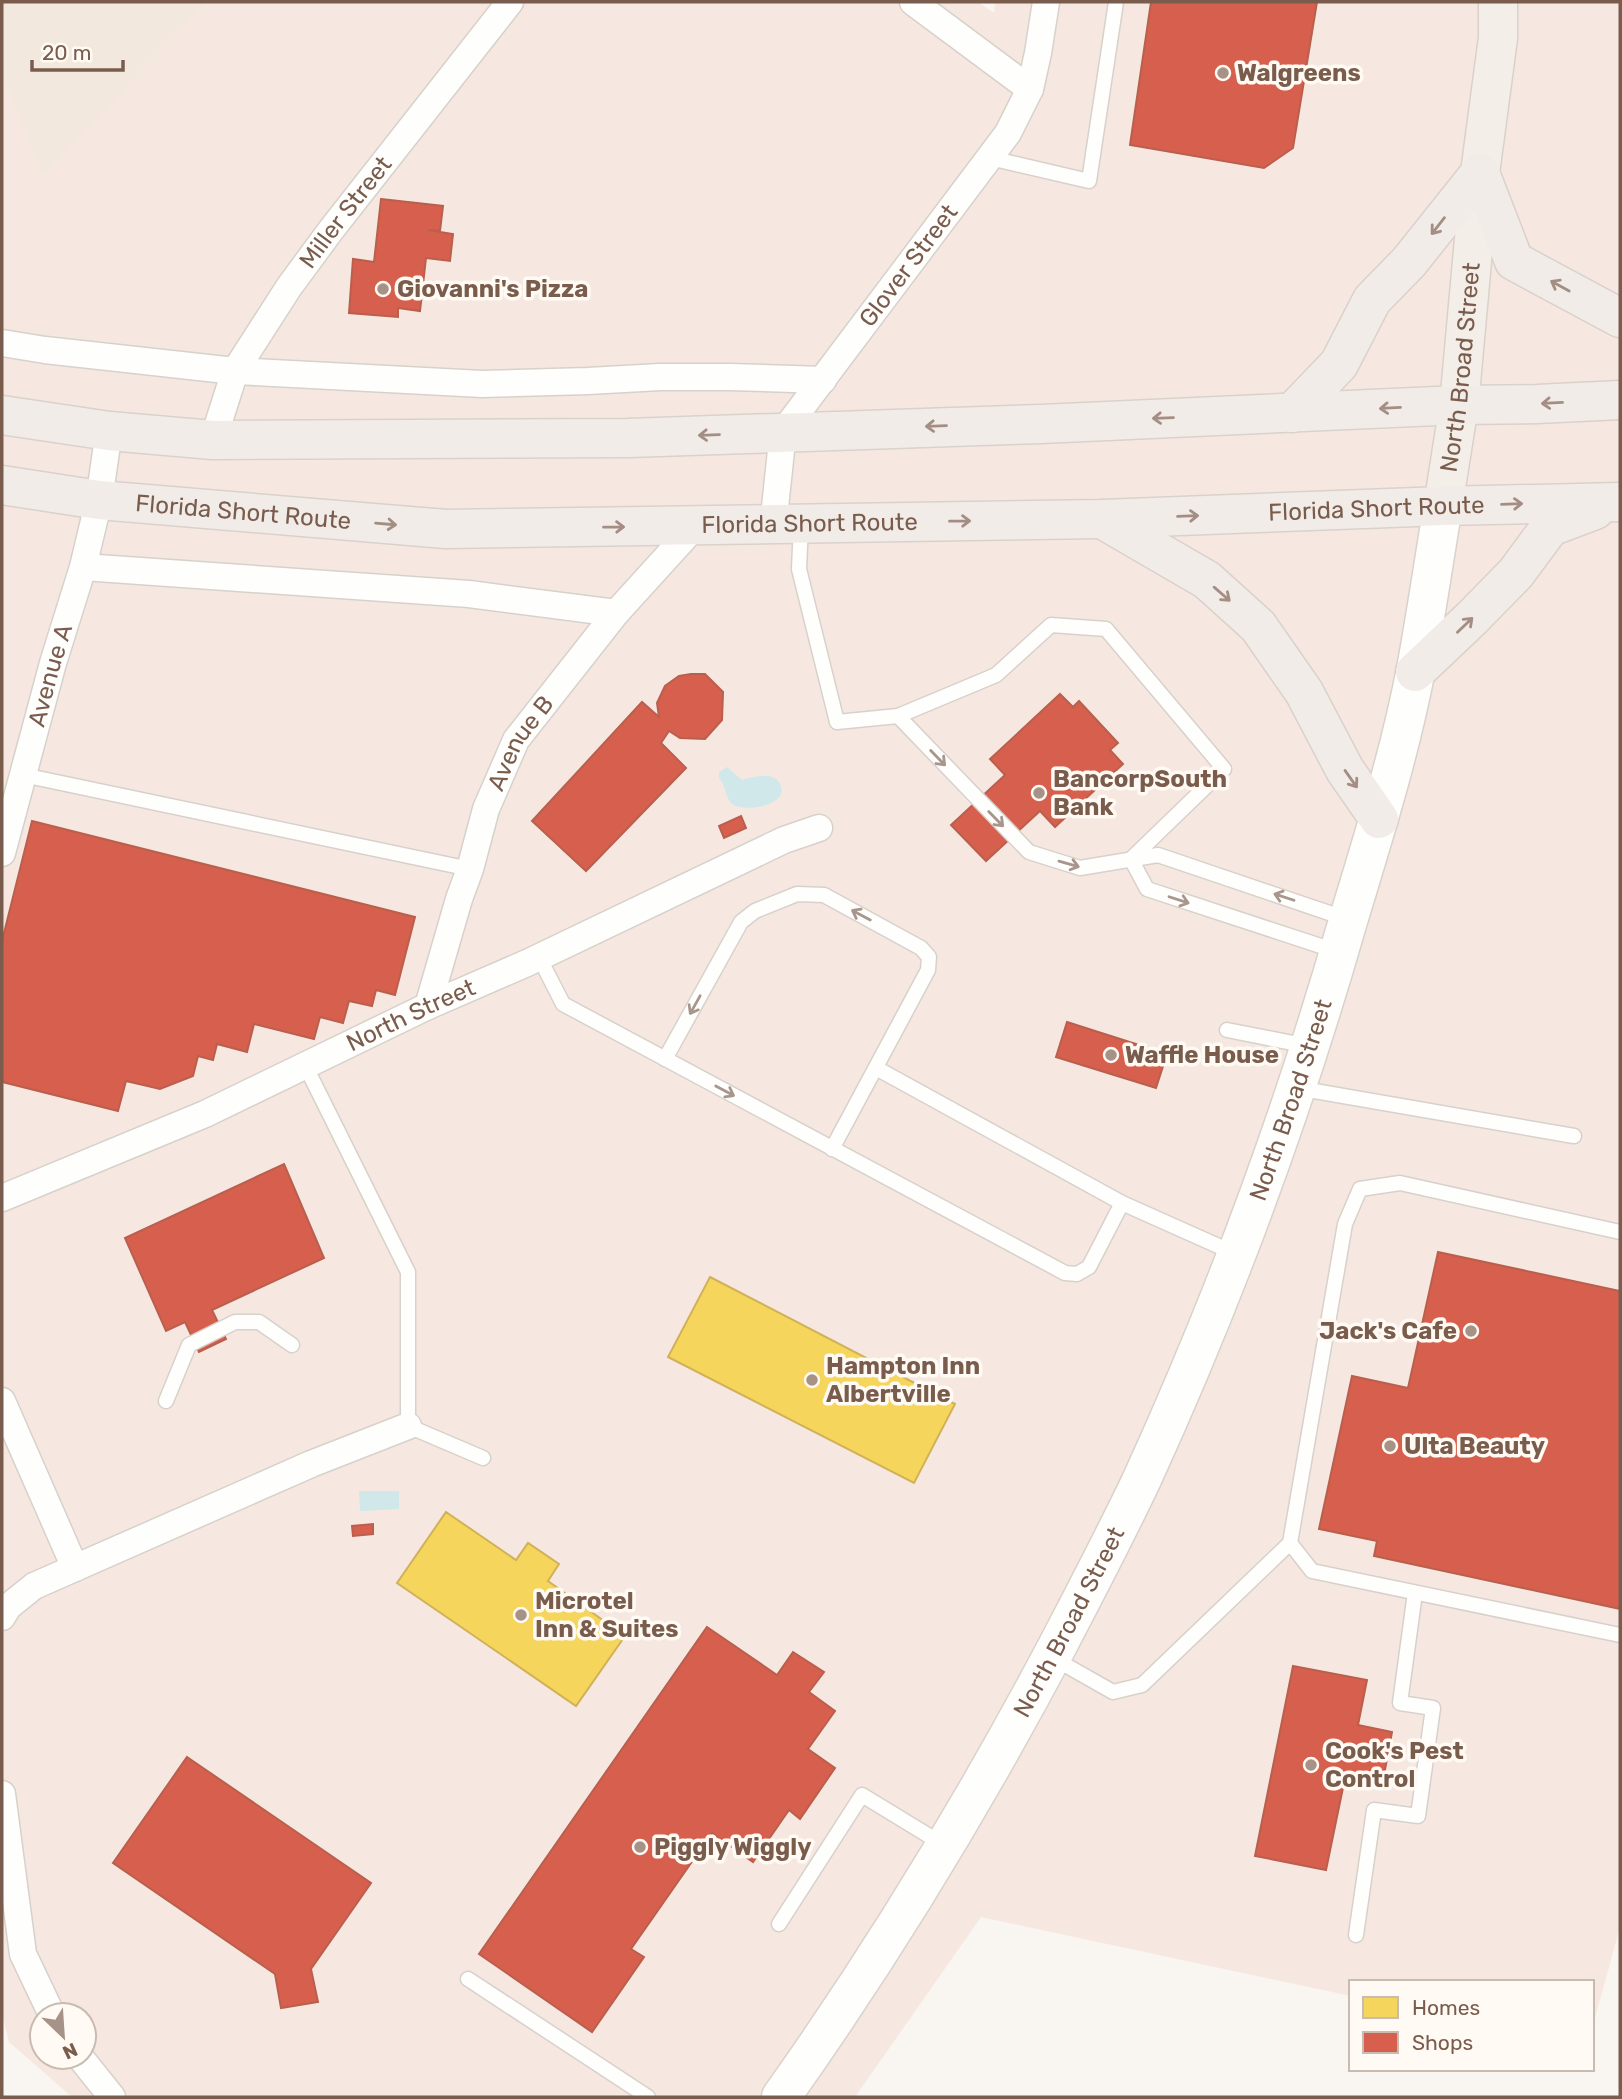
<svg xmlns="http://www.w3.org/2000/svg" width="1622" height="2099" viewBox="0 0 1622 2099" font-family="Rubik,sans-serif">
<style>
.residential{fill:#f2e8de}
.commercial{fill:#f6e8e1;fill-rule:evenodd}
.water{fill:#d0e8ea}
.homes{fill:#f6d55c;stroke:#d1b158;stroke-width:2}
.shops{fill:#d6604d;stroke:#ba5f4d;stroke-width:2}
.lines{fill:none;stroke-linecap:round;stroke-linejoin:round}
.service-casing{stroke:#d7d1cb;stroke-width:17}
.minor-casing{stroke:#d7d1cb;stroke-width:29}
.secondary-casing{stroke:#d9d2cb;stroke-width:41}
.primary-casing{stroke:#dad1cc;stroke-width:41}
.trunk-casing{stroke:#dad1cc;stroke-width:41}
.service{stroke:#fefefd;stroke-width:14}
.minor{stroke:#fefefd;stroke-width:26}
.secondary{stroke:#fefefd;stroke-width:38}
.primary{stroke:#f3eee8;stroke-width:38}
.trunk{stroke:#f2ece8;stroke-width:38}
.oneway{stroke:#a48e83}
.oneway2{stroke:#a8958b}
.poi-dot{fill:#a69286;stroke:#fffaf3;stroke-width:2.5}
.labels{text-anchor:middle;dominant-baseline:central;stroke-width:7;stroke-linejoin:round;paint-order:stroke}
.poi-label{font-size:24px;font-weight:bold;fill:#7a5c4d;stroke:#fffaf3;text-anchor:start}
.street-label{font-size:24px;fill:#7a5c4d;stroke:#fffaf3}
</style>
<rect width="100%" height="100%" fill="#f9f5f0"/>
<polygon class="residential" points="2,2 209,2 43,176 2,77"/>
<path class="commercial" d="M209 2H978L994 13 995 2H1620V1927L1592 2029V1982H1351V1996L981 1917 855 2097H72L9 2042 2 2013V77L43 175ZM42 2015H84V2057H42Z"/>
<g class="water">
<path d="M727 767 742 780C754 777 775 770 781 786 782 790 782 792 780 796 773 807 745 811 734 805 725 800 727 787 719 778V772Z"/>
<polygon points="359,1491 399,1491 399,1509 360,1511"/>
</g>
<g class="homes">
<polygon points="710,1277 955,1404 914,1483 668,1357"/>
<polygon points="446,1512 516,1560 528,1543 559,1564 548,1581 625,1636 576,1706 397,1583"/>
</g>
<g class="shops">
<polygon points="1151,2 1317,2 1293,148 1264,168 1130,145"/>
<polygon points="381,199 443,206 440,231 428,230 453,234 450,261 426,258 420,311 398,308 398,317 349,313 353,259 374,262"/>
<polygon points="691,674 705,674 723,692 722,720 705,739 680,738 669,731 661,743 686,768 586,871 532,821 642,702 659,717 657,703 665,686 679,676"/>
<polygon points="1060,694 1073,707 1079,701 1118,743 1110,750 1123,764 1055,827 1040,811 986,861 951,825 1005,775 990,759"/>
<polygon points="741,816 746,828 724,838 719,826"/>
<polygon points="32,821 415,917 395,995 376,990 372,1006 349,1001 343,1023 320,1017 314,1039 254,1024 247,1052 217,1044 213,1060 198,1056 193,1076 160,1089 126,1081 118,1111 2,1082 2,941"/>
<polygon points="1067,1022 1167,1054 1156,1088 1056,1057"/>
<polygon points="284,1164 324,1258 212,1310 226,1339 199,1352 185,1322 166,1331 125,1238"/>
<polygon points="1438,1252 1620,1291 1620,1609 1374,1556 1377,1541 1319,1529 1352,1376 1408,1388"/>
<polygon points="373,1524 373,1534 353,1536 352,1526"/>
<polygon points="707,1627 777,1675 793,1652 824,1672 809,1692 835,1711 808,1749 835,1768 800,1819 789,1810 753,1862 712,1833 631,1949 644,1957 592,2032 479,1954"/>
<polygon points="1293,1666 1367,1680 1358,1725 1392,1732 1382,1786 1345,1778 1326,1870 1255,1856"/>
<polygon points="187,1757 371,1883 311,1969 318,2002 281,2008 275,1974 113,1863"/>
</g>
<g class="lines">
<g class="service-casing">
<g id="service">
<polyline points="990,158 1089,181 1116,2"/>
<polyline points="801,525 799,569 837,722 898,716 996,675 1051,625 1106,629 1224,769 1131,859"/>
<polyline points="898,716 1029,852 1080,868 1158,855 1347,919"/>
<polyline points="23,775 470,869"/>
<polyline points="1131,859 1147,889 1336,951"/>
<polyline points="539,957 563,1004 1065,1273 1077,1274 1089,1267 1122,1203"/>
<polyline points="1227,1030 1308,1046"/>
<polyline points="665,1059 741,922 755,911 797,894 824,895 921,948 929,957 928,970 832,1149"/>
<polyline points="305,1065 408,1272 408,1426 483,1458"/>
<polyline points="876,1068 1122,1203 1234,1253"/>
<polyline points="1297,1088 1574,1136"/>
<polyline points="166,1401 189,1345 235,1322 259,1322 292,1345"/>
<polyline points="1290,1543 1312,1571 1620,1635"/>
<polyline points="1053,1658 1113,1692 1142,1685 1290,1543 1345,1224 1360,1189 1400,1183 1620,1232"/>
<polyline points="779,1924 862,1795 944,1845"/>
<polyline points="1356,1935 1374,1810 1418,1816 1433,1708 1400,1703 1415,1593"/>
<polyline points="468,1979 648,2097"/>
</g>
</g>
<g class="minor-casing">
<g id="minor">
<polyline points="913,2 1030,89"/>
<polyline points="2,343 45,350 235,371 482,384 588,381 660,377 730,377 823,380"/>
<path id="s1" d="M213 440 235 371 289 287 331 230 510 2"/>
<path id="s2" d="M773 526 783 432 1008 133 1030 89 1038 53 1046 2"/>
<polyline points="83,567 469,594 616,613"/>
<path id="s3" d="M2 853 53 663 83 567 99 500 109 431"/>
<path id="s4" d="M428 1006 459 899 470 869 486 809 516 740 616 613 696 525"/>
<path id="s5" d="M2 1198 205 1114 428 1006 527 963 784 840 819 828"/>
<polyline points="2,1401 75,1568"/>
<polyline points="2,1617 8,1607 34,1586 311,1464 408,1426"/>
<polyline points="2,1794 23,1954 52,2015"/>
<polyline points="80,2057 112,2097"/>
</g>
</g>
<g class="secondary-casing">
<g id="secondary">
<path id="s6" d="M781 2097C884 1952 976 1800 1059 1643 1087 1589 1116 1534 1142 1479 1223 1302 1291 1118 1345 931 1371 844 1399 758 1416 669 1426 615 1434 560 1443 506"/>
</g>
</g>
<g class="primary-casing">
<g id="primary">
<path id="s7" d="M1443 506 1459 405 1480 173 1498 38V2"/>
</g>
</g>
<g class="trunk-casing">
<g id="trunk">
<polyline points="1480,173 1514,261 1620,318"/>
<polyline points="1292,413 1339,364 1372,300 1409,262 1480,173"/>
<polyline points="2,415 109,431 213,440 627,438 1041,424 1459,405 1537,404 1620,400"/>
<path id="s8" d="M2 485 99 500 446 529 1102 519 1443 506 1620 502"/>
<polyline points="1102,519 1207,580 1258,626 1304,692 1345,770 1379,819"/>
<polyline points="1415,672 1472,618 1516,573 1550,527 1595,510"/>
</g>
</g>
<use href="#service" class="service"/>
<use href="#minor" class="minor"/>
<use href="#secondary" class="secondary"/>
<use href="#primary" class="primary"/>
<use href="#trunk" class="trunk"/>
</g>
<defs><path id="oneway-shaft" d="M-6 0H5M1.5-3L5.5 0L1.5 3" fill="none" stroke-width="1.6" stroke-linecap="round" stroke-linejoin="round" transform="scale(1.75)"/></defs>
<g class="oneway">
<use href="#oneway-shaft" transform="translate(1438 226) rotate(128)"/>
<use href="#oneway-shaft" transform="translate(1560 286) rotate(-151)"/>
<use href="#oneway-shaft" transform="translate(1552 403) rotate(177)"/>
<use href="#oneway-shaft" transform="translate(1390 408) rotate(177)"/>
<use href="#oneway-shaft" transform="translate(1163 418) rotate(178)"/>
<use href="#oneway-shaft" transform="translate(936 426) rotate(178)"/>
<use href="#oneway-shaft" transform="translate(709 435) rotate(178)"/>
<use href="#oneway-shaft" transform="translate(1512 504) rotate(-2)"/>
<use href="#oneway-shaft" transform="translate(1188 516) rotate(-2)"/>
<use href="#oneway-shaft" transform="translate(960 521) rotate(-1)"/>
<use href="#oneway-shaft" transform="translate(386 524) rotate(5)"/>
<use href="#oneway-shaft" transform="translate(614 527) rotate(-1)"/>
<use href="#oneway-shaft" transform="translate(1222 594) rotate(41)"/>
<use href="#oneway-shaft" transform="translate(1465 625) rotate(-44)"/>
<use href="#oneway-shaft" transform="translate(1351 779) rotate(55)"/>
</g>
<g class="oneway2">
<use href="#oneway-shaft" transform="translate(938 758) rotate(46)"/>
<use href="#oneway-shaft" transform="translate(996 819) rotate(46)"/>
<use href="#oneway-shaft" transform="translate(1069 864) rotate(16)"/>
<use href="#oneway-shaft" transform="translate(1284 897) rotate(-162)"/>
<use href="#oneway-shaft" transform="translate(1179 900) rotate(18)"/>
<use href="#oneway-shaft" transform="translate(861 915) rotate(-152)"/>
<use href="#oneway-shaft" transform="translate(695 1005) rotate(119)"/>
<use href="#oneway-shaft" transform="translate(725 1091) rotate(28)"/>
</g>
<g class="poi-dot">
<circle cx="1223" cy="73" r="7"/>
<circle cx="383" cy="289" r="7"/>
<circle cx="1039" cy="793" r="7"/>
<circle cx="1111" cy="1055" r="7"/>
<circle cx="1471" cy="1331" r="7"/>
<circle cx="812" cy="1380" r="7"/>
<circle cx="1390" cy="1446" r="7"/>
<circle cx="521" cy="1615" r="7"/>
<circle cx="1311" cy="1765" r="7"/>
<circle cx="640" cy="1847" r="7"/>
</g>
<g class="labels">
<g class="poi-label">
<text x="1237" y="73">Walgreens</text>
<text x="397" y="289">Giovanni's Pizza</text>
<text x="1053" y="779">BancorpSouth<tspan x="1053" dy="28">Bank</tspan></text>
<text x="1125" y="1055">Waffle House</text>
<text x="1457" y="1331" text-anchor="end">Jack's Cafe</text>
<text x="826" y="1366">Hampton Inn<tspan x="826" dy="28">Albertville</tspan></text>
<text x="1404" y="1446">Ulta Beauty</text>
<text x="535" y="1601">Microtel<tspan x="535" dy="28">Inn &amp; Suites</tspan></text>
<text x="1325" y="1751">Cook's Pest<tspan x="1325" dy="28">Control</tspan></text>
<text x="654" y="1847">Piggly Wiggly</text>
</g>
<g class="street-label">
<text stroke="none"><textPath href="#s1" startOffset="266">Miller Street</textPath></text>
<text stroke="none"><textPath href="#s2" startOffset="303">Glover Street</textPath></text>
<text stroke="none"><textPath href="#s7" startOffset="140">North Broad Street</textPath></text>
<text stroke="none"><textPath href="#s8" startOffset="1377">Florida Short Route</textPath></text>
<text stroke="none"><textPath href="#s8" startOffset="243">Florida Short Route</textPath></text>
<text stroke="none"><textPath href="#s8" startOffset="810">Florida Short Route</textPath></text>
<text stroke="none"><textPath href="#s3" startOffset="184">Avenue A</textPath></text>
<text stroke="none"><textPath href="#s4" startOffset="280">Avenue B</textPath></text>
<text stroke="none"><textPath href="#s5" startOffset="448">North Street</textPath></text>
<text stroke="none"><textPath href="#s6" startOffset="1124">North Broad Street</textPath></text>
<text stroke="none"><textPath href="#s6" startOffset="556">North Broad Street</textPath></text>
</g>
</g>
<rect width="1622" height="2099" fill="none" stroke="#7a5c4d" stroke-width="7"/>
<rect x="1349" y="1980" width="245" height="91" fill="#fffaf3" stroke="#cabbb1" stroke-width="2"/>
<rect x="1363" y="1997" width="35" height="21" fill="#f6d55c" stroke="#cabbb1" stroke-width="2"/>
<text x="1412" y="2015" font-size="21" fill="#7a5c4d">Homes</text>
<rect x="1363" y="2032" width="35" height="21" fill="#d6604d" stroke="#cabbb1" stroke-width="2"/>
<text x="1412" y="2050" font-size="21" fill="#7a5c4d">Shops</text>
<g transform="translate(63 2036) rotate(155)"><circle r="33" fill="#fffaf3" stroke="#cabbb1" stroke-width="2"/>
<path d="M0-5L12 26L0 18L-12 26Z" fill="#a69286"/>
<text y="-10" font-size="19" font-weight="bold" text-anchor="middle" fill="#7a5c4d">N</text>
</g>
<path d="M32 60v10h91v-10" fill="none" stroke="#7a5c4d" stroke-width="3.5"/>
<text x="42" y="60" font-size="21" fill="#7a5c4d" stroke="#fffaf3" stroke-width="5" paint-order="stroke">20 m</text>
</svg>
